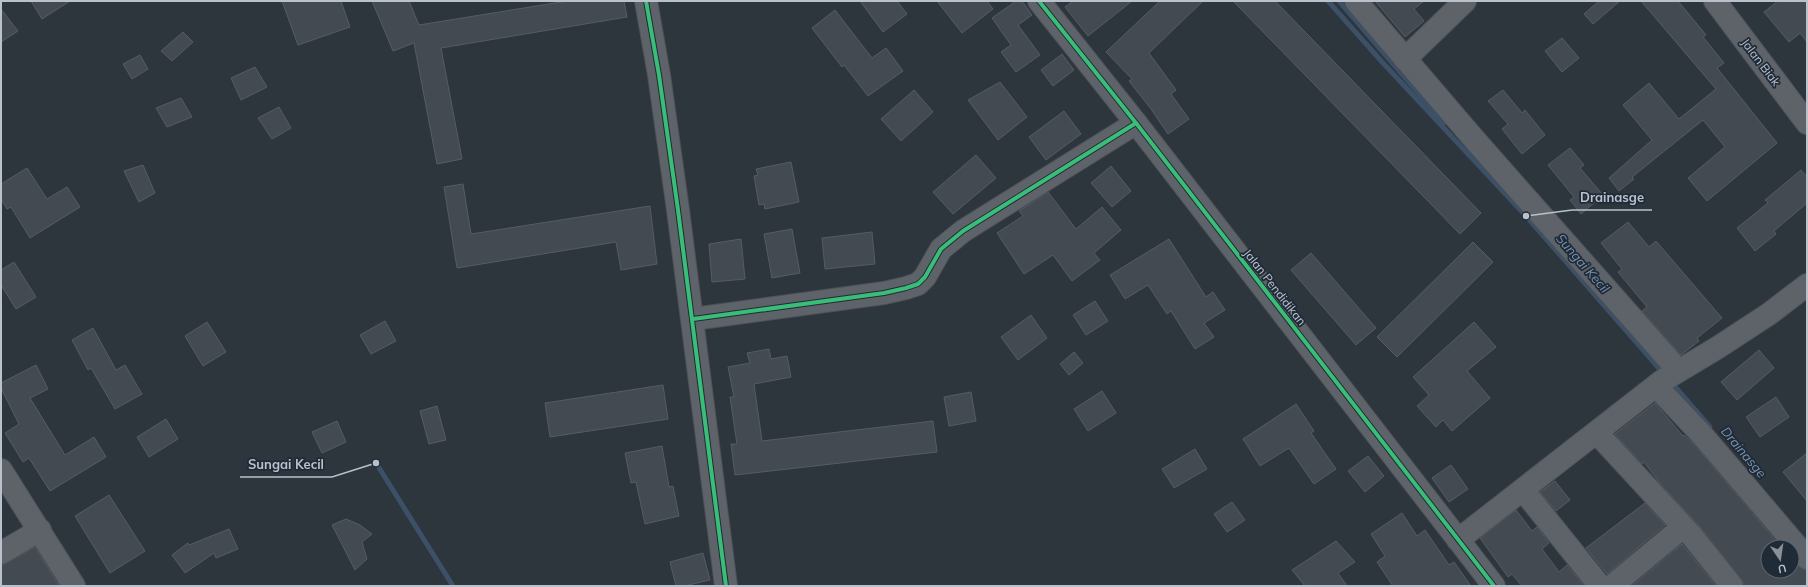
<svg xmlns="http://www.w3.org/2000/svg" width="1808" height="587" viewBox="0 0 1808 587" font-family="Mulish,sans-serif">
<style>
.lines{fill:none;stroke-linecap:round;stroke-linejoin:round}
.stream{stroke:#3c5067;stroke-width:5}
.building{fill:#444a51;stroke:#565c64}
.minor-casing{stroke:#4c5157;stroke-width:24}
.minor{stroke:#5e636a;stroke-width:22}
.cycleway-casing{stroke:#202b38;stroke-width:6}
.cycleway{stroke:#3abd76;stroke-width:4}
.labels{text-anchor:middle;dominant-baseline:central;stroke-width:3.5;stroke-linejoin:round;paint-order:stroke}
.street-label{font-size:12px;fill:#b9c1cc;stroke:#202b38}
.water-label{font-size:13px;font-style:italic;fill:#7a93ae;stroke:#202b38}
.leader{fill:none;stroke:#b9c1cc;stroke-width:1.5}
.callout-dot{fill:#b9c1cc;stroke:#202b38;stroke-width:1.5}
.callout-label{font-size:13px;text-anchor:middle;font-weight:bold;fill:#b9c1cc;stroke:#202b38;stroke-width:3.5;stroke-linejoin:round;paint-order:stroke}
</style>
<rect width="100%" height="100%" fill="#2d353d"/>
<g class="lines">
<g class="stream">
<polyline points="1328,1 1383,63 1526,216 1664,374"/>
<polyline points="1339,1 1444,123"/>
<polyline points="1671,382 1710,427"/>
<polyline points="376,463 453,586"/>
</g>
</g>
<g class="building">
<polygon points="31,1 70,1 42,19"/>
<polygon points="282,1 341,1 350,27 298,45"/>
<polygon points="372,1 409,1 419,25 567,1 624,1 627,17 441,48 462,159 437,164 414,43 393,51"/>
<polygon points="860,1 897,1 907,14 883,32"/>
<polygon points="937,1 987,1 993,9 962,33"/>
<polygon points="1016,1 1022,1 1032,15 1018,25 1040,55 1016,72 1001,52 1011,45 992,18"/>
<polygon points="1073,1 1132,1 1088,36 1065,7"/>
<polygon points="1160,1 1203,1 1149,53 1176,90 1171,94 1189,119 1168,134 1151,109 1129,81 1132,79 1106,52"/>
<polygon points="1233,1 1275,1 1481,213 1460,234"/>
<polygon points="1375,1 1424,1 1414,9 1424,21 1405,37"/>
<polygon points="1599,1 1620,1 1593,24 1584,14"/>
<polygon points="1641,1 1678,1 1706,35 1703,37 1724,63 1717,68 1777,143 1707,201 1688,178 1725,147 1703,120 1632,177 1634,179 1619,191 1609,178 1652,140 1623,105 1649,83 1679,119 1716,89"/>
<polygon points="1778,1 1807,1 1807,42 1800,33 1789,42 1764,12"/>
<polygon points="1,9 18,31 1,42"/>
<polygon points="835,10 872,58 886,48 903,71 868,96 844,65 842,67 812,28"/>
<polygon points="183,32 193,42 172,61 161,51"/>
<polygon points="1562,38 1579,58 1562,72 1545,51"/>
<polygon points="1062,54 1074,70 1053,86 1041,70"/>
<polygon points="140,55 148,69 132,79 123,64"/>
<polygon points="255,67 267,87 241,100 231,78"/>
<polygon points="1000,82 1027,117 998,140 968,100"/>
<polygon points="914,90 933,112 901,141 881,119"/>
<polygon points="1503,90 1522,113 1525,110 1545,135 1522,154 1502,129 1508,124 1488,101"/>
<polygon points="181,98 192,117 167,127 156,108"/>
<polygon points="279,107 291,128 272,139 258,118"/>
<polygon points="1064,111 1081,134 1046,160 1029,137"/>
<polygon points="1570,148 1584,165 1580,168 1603,195 1581,214 1570,200 1574,197 1548,165"/>
<polygon points="976,155 996,178 953,214 933,192"/>
<polygon points="791,162 799,202 765,209 764,204 759,205 754,176 758,175 756,169"/>
<polygon points="143,165 155,193 139,202 124,171"/>
<polygon points="1111,166 1131,191 1112,207 1091,183"/>
<polygon points="27,168 47,199 67,187 80,207 30,238 11,207 7,209 1,199 1,184"/>
<polygon points="1801,170 1807,177 1807,203 1774,231 1776,234 1755,251 1737,228 1768,203 1765,200"/>
<polygon points="463,184 471,234 650,206 657,264 621,270 616,242 457,268 444,187"/>
<polygon points="1048,192 1076,229 1102,207 1121,230 1094,253 1100,260 1072,281 1053,255 1024,274 997,233 1023,216 1019,211"/>
<polygon points="1628,222 1649,247 1656,241 1722,318 1697,338 1699,341 1681,355 1642,311 1647,307 1618,272 1622,269 1601,243"/>
<polygon points="792,229 800,273 772,278 764,234"/>
<polygon points="872,232 875,264 825,269 822,238"/>
<polygon points="741,239 745,279 712,282 709,244"/>
<polygon points="1169,239 1206,297 1213,292 1225,310 1204,323 1214,337 1195,349 1171,311 1167,314 1148,285 1125,299 1110,275"/>
<polygon points="1473,242 1493,262 1397,357 1377,337"/>
<polygon points="1311,253 1376,328 1356,345 1291,270"/>
<polygon points="14,262 36,297 16,309 1,285 1,270"/>
<polygon points="1095,301 1108,321 1086,335 1073,315"/>
<polygon points="1031,315 1047,338 1018,360 1001,337"/>
<polygon points="385,321 396,341 371,354 360,335"/>
<polygon points="207,322 226,352 203,366 185,336"/>
<polygon points="1474,322 1496,347 1467,371 1490,398 1452,431 1443,420 1436,427 1417,406 1429,395 1413,377"/>
<polygon points="93,328 116,370 125,365 142,394 115,409 91,368 88,370 72,340"/>
<polygon points="769,349 771,359 787,356 791,377 754,384 762,441 933,421 937,452 735,475 731,444 737,444 730,397 734,397 728,367 750,363 747,353"/>
<polygon points="1759,350 1774,368 1737,400 1721,382"/>
<polygon points="1074,352 1083,363 1069,375 1060,364"/>
<polygon points="36,365 48,389 30,398 65,455 94,437 106,457 50,491 29,458 23,462 5,433 19,424 1,388 1,383"/>
<polygon points="663,385 668,419 550,437 545,403"/>
<polygon points="1102,391 1116,413 1088,431 1074,409"/>
<polygon points="971,392 976,421 949,426 944,397"/>
<polygon points="1776,397 1789,417 1760,437 1746,417"/>
<polygon points="1655,403 1683,436 1684,435 1694,444 1781,547 1768,547 1768,571 1792,571 1792,560 1798,566 1807,571 1807,586 1746,586 1701,528 1659,482 1644,462 1642,464 1615,434"/>
<polygon points="1296,404 1314,431 1311,433 1336,469 1314,484 1289,448 1260,466 1243,439"/>
<polygon points="437,406 446,440 429,444 420,411"/>
<polygon points="166,419 178,439 149,457 137,437"/>
<polygon points="337,421 346,442 322,453 312,432"/>
<polygon points="662,446 669,487 673,486 679,516 645,524 636,482 631,483 625,453"/>
<polygon points="1195,449 1207,469 1174,488 1162,469"/>
<polygon points="1807,453 1807,501 1783,472"/>
<polygon points="1368,456 1384,476 1365,492 1348,471"/>
<polygon points="1451,465 1468,489 1449,502 1432,478"/>
<polygon points="1555,481 1570,500 1556,511 1540,492"/>
<polygon points="109,495 145,551 110,573 75,516"/>
<polygon points="1232,502 1245,520 1227,532 1214,514"/>
<polygon points="1645,503 1665,525 1607,574 1586,548"/>
<polygon points="1516,510 1532,531 1537,527 1549,543 1542,549 1559,572 1567,565 1584,586 1522,586 1512,574 1508,577 1480,538"/>
<polygon points="1402,513 1417,536 1425,530 1449,565 1454,562 1471,586 1393,586 1377,562 1385,556 1371,534"/>
<polygon points="346,519 360,525 372,534 362,542 367,559 355,570 332,525"/>
<polygon points="229,529 238,549 216,558 214,553 185,573 172,555 188,543 189,545"/>
<polygon points="1336,541 1355,562 1338,573 1347,586 1305,586 1292,570"/>
<polygon points="1682,544 1716,586 1632,586"/>
<polygon points="35,547 59,586 1,586 1,566"/>
<polygon points="703,553 710,580 684,586 676,586 670,562"/>
</g>
<g class="lines">
<g class="minor-casing">
<g id="minor">
<polyline points="646,1 659,75 678,210 726,586"/>
<polyline points="1039,1 1136,123 1494,586"/>
<polyline points="1356,1 1474,139 1678,370"/>
<polyline points="1715,1 1807,123"/>
<polyline points="1405,59 1465,1"/>
<polyline points="693,319 884,293 906,288 918,284 925,277 941,249 963,231 1136,123"/>
<polyline points="1656,386 1703,436 1807,558"/>
<polyline points="1597,433 1692,536 1732,586"/>
<polyline points="1,470 74,586"/>
<polyline points="1523,490 1600,586"/>
<polyline points="1458,540 1662,381 1717,348 1769,314 1807,285"/>
<polyline points="1,553 40,530"/>
<polyline points="1612,586 1683,527"/>
</g>
</g>
<use href="#minor" class="minor"/>
<g class="cycleway-casing">
<g id="cycleway">
<polyline points="646,1 659,75 678,210 726,586"/>
<polyline points="1039,1 1136,123 1494,586"/>
<polyline points="693,319 884,293 906,288 918,284 925,277 941,249 963,231 1136,123"/>
</g>
</g>
<use href="#cycleway" class="cycleway"/>
</g>
<g class="labels">
<g class="street-label">
<text transform="translate(1761 62) rotate(53)">Jalan Biak</text>
<text transform="translate(1275 287) rotate(52)">Jalan Pendidikan</text>
</g>
<g class="water-label">
<text transform="translate(1583 263) rotate(49)">Sungai Kecil</text>
<text transform="translate(1744 452) rotate(50)">Drainasge</text>
</g>
</g>
<path class="leader" d="M1526 216L1572 210H1652M376 463L332 477H240"/>
<g class="callout-dot">
<circle cx="1526" cy="216" r="4"/>
<circle cx="376" cy="463" r="4"/>
</g>
<g class="callout-label">
<text x="1612" y="202">Drainasge</text>
<text x="286" y="469">Sungai Kecil</text>
</g>
<rect width="1808" height="587" fill="none" stroke="#b9c1cc" stroke-width="4"/>
<g transform="translate(1780 559) rotate(167)"><circle r="19" fill="#202b38" stroke="#5d6773"/>
<path d="M0-3L7 15L0 10L-7 15Z" fill="#88909a"/>
<text y="-6" font-size="11" font-weight="bold" text-anchor="middle" fill="#b9c1cc">U</text>
</g>
</svg>
